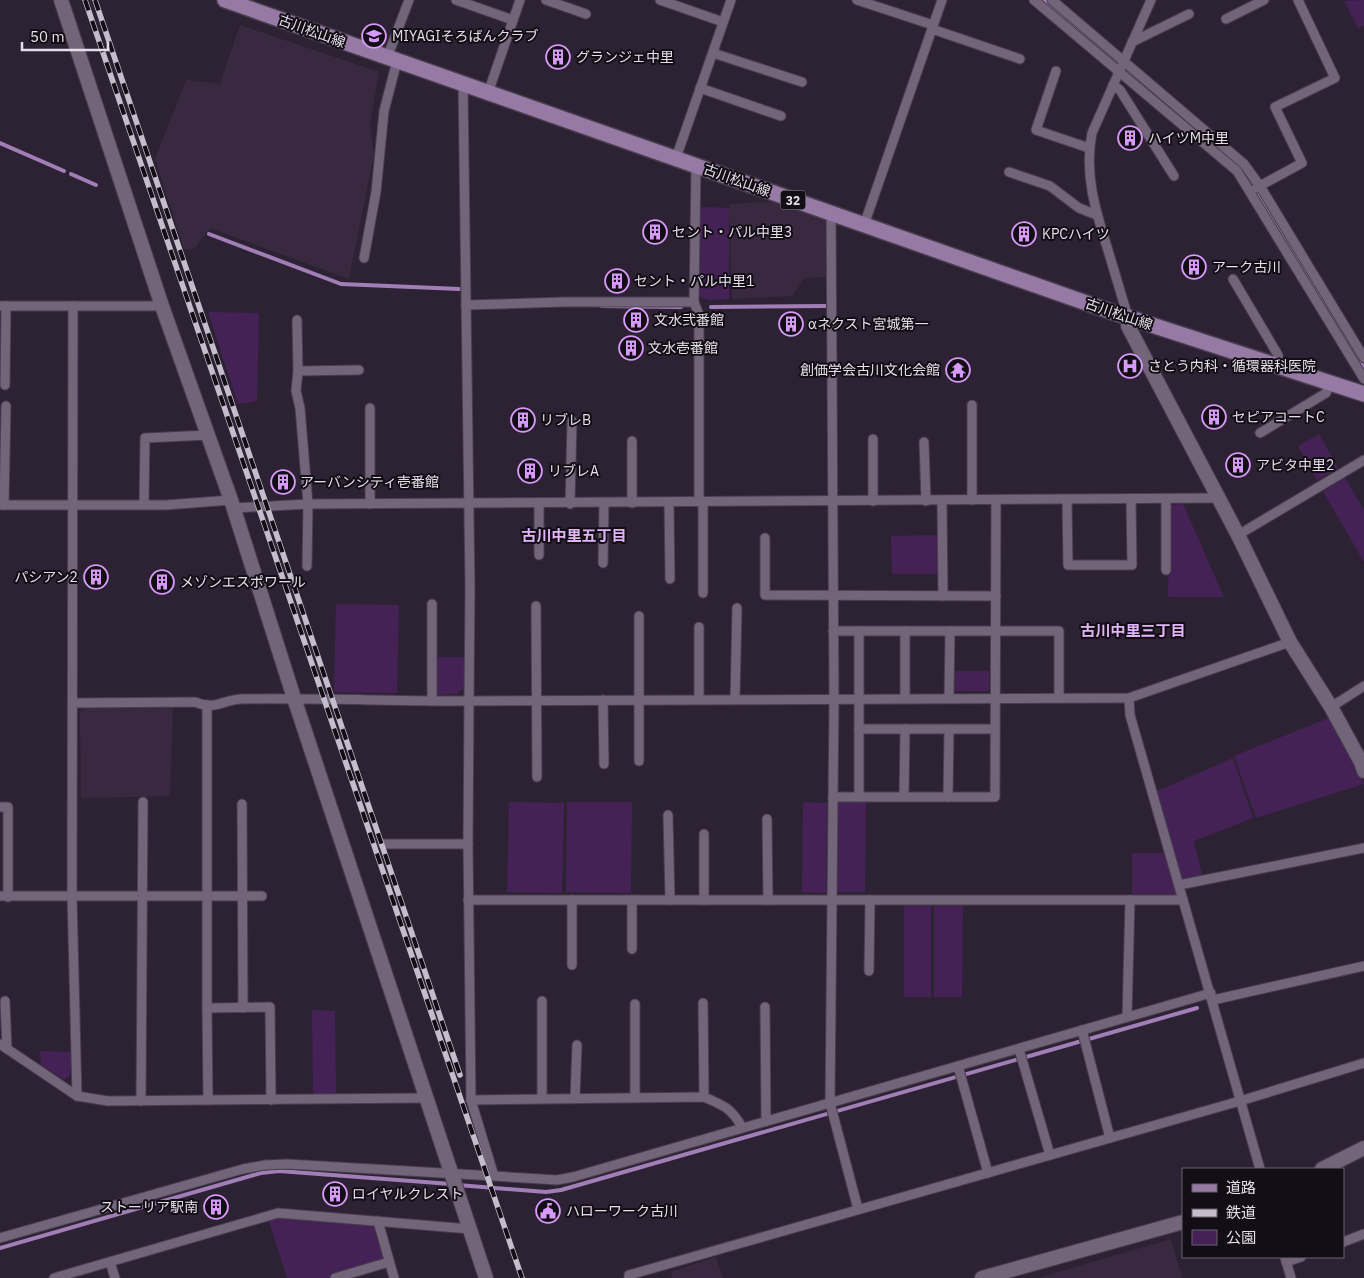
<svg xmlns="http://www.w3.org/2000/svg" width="1364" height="1278" viewBox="0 0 1364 1278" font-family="'IBM Plex Sans','Noto Sans JP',sans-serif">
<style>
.built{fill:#382941}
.green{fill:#452256}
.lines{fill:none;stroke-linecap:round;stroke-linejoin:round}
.stream{stroke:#a27eb6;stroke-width:4}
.street-casing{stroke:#483e4d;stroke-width:11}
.secondary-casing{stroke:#483e4d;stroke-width:16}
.primary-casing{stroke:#483e4d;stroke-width:18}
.street{stroke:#726479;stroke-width:9}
.secondary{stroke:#726479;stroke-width:14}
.primary{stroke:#967aa5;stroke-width:15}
.rail-casing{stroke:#c5bdcb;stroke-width:5.5}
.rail{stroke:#130e16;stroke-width:4;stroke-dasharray:11;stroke-linecap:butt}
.labels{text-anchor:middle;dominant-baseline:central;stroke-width:4;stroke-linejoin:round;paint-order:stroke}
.shield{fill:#130e16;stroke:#a6a0aa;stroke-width:1}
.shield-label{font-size:12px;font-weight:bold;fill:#e5deea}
.street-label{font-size:14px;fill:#e5deea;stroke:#130e16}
.poi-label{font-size:14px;fill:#e5deea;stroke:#130e16;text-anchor:start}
.neighbourhood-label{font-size:15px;font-weight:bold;fill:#e0b5f7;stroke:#130e16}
</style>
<rect width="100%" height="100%" fill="#2d2234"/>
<g class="built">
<polygon points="240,25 379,72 370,125 374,154 349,279 210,228 194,249 184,249 155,159 186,80 220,84"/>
<polygon points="771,202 825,221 826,277 805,278 792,296 732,299 729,204"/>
<polygon points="86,707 173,707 170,796 81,798 80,713"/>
<polygon points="1171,1239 1182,1278 1038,1278"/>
<polygon points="716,1257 723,1278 672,1278 671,1272"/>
</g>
<g class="green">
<polygon points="1364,0 1364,25 1358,28 1344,1"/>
<polygon points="700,207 729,208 729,299 708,300 698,295"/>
<polygon points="208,312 259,313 257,401 238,404"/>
<polygon points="1319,434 1338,468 1317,480 1298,446"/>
<polygon points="1345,478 1364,510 1364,562 1323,491"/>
<polygon points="1183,504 1224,597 1168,597 1170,505"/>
<polygon points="938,535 938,574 892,574 891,536"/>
<polygon points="336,604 399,605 397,693 334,692"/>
<polygon points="436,657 464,657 464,687 457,694 436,695"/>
<rect x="955" y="671" width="34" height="20"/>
<path d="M1329 718C1343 738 1356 761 1364 784L1256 818 1234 756Z"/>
<polygon points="1233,758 1253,818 1194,841 1202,875 1181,881 1157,791"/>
<polygon points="837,801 866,801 865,892 836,892"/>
<polygon points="509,802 564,803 562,893 507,892"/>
<polygon points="567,802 632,802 631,893 566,892"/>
<polygon points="803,802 827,803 826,893 802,892"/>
<polygon points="1132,853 1165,853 1178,889 1176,894 1132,894"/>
<rect x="904" y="906" width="27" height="91"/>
<polygon points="934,906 963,906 962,997 934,997"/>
<polygon points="312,1010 335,1011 336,1095 317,1095 313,1091"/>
<polygon points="40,1051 72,1052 70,1076 64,1080 41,1065"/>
<polygon points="276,1217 372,1223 377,1231 384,1260 381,1263 327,1278 287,1278 269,1221"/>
</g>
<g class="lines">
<g class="stream">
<polyline points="1044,0 1243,169 1364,368"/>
<polyline points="0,143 64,171"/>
<polyline points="71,174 96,185"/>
<polyline points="209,234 341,284 459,289"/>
<polyline points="601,306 681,307"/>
<polyline points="711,307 825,306"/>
<polyline points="458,1185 546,1192 561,1190 1197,1008"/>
<polyline points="0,1248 261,1173 279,1171 451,1184"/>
</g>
<g class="street-casing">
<g id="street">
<polyline points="456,0 513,20"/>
<polyline points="546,0 586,14"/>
<polyline points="660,0 723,22"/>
<polyline points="857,0 933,25"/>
<polyline points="1034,0 1237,171 1364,379"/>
<polyline points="1052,0 1244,164 1260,186 1364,358"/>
<polyline points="1226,19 1264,0"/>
<polyline points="932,29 1020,59"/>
<polyline points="1132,42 1189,14"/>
<polyline points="713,53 802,82"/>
<polyline points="387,58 409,0"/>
<polyline points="1056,71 1036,130 1089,148"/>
<polyline points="463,85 470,587 469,701 1129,698 1290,642"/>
<polyline points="1113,85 1120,90 1174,176"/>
<polyline points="700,88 781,116"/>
<polyline points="488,93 520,0"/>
<polyline points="676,158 731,0"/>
<polyline points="696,165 694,302 699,315 699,502"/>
<polyline points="1009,172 1050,186 1079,208 1097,215"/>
<polyline points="1256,188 1302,163 1275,107 1335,78 1298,0"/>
<polyline points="831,214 834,699 830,1103 858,1209"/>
<polyline points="864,225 942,0"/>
<polyline points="364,258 376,192 384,111 397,61"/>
<polyline points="1233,279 1278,355 1279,366"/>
<polyline points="466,305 563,302 694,302"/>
<polyline points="0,306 162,306"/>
<path d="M1128 317C1121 294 1114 270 1107 247 1095 209 1084 173 1092 133L1151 0"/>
<polyline points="297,320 298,371 296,391 300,408 308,504 307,566"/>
<polyline points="298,371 359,370"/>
<polyline points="5,385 6,306"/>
<polyline points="972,405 972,500"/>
<polyline points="370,408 370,504"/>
<polyline points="1260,433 1326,393 1330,383"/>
<polyline points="924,442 926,501"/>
<polyline points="1166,499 1166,570"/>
<polyline points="1067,500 1068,565 1132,565 1131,499"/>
<polyline points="873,501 873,439"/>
<polyline points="942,501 943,596"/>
<polyline points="703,502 703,593"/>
<polyline points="632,503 632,441"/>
<polyline points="669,503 670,579"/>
<polyline points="144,504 145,438 208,435"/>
<polyline points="539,504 539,555"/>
<polyline points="570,504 572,421"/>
<polyline points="0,505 166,505 231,500"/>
<polyline points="4,505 6,406"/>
<polyline points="234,508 308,504 1218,498"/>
<polyline points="1238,535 1364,460"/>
<polyline points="765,538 765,595 996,596"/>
<polyline points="603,563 604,503"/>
<polyline points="536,606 537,777"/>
<polyline points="639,616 639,761"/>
<polyline points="833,631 1059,631 1059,698"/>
<polyline points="859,631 859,797"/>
<polyline points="905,698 905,631"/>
<polyline points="949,698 950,631"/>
<polyline points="1129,698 1130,715 1260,1169"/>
<polyline points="699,699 699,627"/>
<polyline points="735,699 737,608"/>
<polyline points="603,700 604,764"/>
<polyline points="432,701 432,604"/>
<path d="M73 703 195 702C216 711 224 699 242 699 318 698 393 701 469 701L468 844 471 1100 494 1176 557 1180 573 1177 1211 993"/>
<polyline points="207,705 207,1008"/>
<polyline points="1331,707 1364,686"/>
<polyline points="859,729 995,729"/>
<polyline points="833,797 995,797 996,500"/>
<polyline points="904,797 905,729"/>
<polyline points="948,797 949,729"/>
<polyline points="242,804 243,1008"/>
<polyline points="0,807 8,807 8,897"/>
<polyline points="668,815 670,900"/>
<polyline points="767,819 768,900"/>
<polyline points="704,834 704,900"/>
<polyline points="383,844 468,844"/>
<polyline points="1179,885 1364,848"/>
<polyline points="0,896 262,896"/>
<polyline points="468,900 1183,900"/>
<polyline points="632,949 632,900"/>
<polyline points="572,965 572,900"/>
<polyline points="869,971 870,900"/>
<polyline points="1213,1000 1364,966"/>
<polyline points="5,1001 7,1049"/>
<polyline points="703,1003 704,1097"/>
<polyline points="765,1007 766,1121"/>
<polyline points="1127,1017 1130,900"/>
<polyline points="1082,1030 1110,1138"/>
<polyline points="0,1044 77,1096 72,896 73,306"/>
<polyline points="1019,1049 1050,1155"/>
<polyline points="958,1066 988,1173"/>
<polyline points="77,1096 108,1101 426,1098"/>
<polyline points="635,1096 635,1004"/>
<polyline points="542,1098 542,1001"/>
<polyline points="575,1098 577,1045"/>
<polyline points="208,1100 207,1008 270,1007 271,1100"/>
<path d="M471 1100 704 1097C723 1105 731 1108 742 1127"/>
<polyline points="141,1101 143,802"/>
<polyline points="378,1221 394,1278"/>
<polyline points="0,1238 243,1169 265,1165 287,1164 494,1176"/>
<polyline points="1343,1242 1364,1234"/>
<polyline points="1285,1257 1291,1278"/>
<polyline points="110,1262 115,1278"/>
<polyline points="1286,1262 1301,1257"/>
<polyline points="54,1278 278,1213 470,1229"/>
<polyline points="335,1278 389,1262"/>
<polyline points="629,1278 629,1275 1240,1101 1364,1063"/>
</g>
</g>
<g class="secondary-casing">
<g id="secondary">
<polyline points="61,0 162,306 231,500 294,698 486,1278"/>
<polyline points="1128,317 1128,326 1238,535 1290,642 1331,707 1361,762 1364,771"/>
<polyline points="1322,1169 1364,1148"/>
<polyline points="982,1278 1183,1222"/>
</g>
</g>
<g class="primary-casing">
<polyline id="primary" points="225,0 1112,312 1364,394"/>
</g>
<use href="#street" class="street"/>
<use href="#secondary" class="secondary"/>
<use href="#primary" class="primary"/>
<g class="rail-casing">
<g id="rail">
<polyline points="85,0 522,1278"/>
<polyline points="95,0 460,1075"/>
</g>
</g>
<use href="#rail" class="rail"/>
</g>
<defs>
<g id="school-ring" transform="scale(1.25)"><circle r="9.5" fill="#130e16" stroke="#d89af8" stroke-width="1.5"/><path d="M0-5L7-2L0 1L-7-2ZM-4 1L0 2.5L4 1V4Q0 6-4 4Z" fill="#d89af8"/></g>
<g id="building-ring" transform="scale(1.25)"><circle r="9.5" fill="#130e16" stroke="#d89af8" stroke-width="1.5"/><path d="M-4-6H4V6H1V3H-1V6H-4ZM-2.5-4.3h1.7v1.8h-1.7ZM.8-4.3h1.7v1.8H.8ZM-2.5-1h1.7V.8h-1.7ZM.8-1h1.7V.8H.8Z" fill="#d89af8"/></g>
<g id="hospital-ring" transform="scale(1.25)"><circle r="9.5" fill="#130e16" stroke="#d89af8" stroke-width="1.5"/><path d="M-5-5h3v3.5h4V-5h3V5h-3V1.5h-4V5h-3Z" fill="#d89af8"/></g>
<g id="temple-ring" transform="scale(1.25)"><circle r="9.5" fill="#130e16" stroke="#d89af8" stroke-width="1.5"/><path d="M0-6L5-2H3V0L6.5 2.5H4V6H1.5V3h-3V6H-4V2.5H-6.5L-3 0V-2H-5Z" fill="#d89af8"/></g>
<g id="civic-ring" transform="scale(1.25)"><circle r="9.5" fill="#130e16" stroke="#d89af8" stroke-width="1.5"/><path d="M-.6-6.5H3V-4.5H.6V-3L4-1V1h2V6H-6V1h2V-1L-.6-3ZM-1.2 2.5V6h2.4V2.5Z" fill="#d89af8"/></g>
</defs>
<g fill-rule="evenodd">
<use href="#school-ring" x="374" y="36"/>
<use href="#building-ring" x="558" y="57"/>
<use href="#building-ring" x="1130" y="138"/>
<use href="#building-ring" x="655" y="232"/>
<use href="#building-ring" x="1024" y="234"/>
<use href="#building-ring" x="1194" y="267"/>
<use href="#building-ring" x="617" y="281"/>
<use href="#building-ring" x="636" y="320"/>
<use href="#building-ring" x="791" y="324"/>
<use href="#building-ring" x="631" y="348"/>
<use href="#hospital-ring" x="1130" y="366"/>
<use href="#temple-ring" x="958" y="370"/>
<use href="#building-ring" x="1214" y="417"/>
<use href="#building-ring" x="523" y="420"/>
<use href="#building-ring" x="1238" y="465"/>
<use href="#building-ring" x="530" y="471"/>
<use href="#building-ring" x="283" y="482"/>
<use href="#building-ring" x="96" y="577"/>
<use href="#building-ring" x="162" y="582"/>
<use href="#building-ring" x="335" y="1194"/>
<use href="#building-ring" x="216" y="1207"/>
<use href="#civic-ring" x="548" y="1211"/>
</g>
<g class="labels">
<rect class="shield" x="780.5" y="190.5" width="25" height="19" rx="4"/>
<g class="shield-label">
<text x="793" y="200">32</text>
</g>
<g class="street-label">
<text transform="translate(312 31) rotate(20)">古川松山線</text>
<text transform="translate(737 180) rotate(20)">古川松山線</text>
<text transform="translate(1119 314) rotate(19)">古川松山線</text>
</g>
<g class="poi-label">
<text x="392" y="36">MIYAGIそろばんクラブ</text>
<text x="576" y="57">グランジェ中里</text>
<text x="1148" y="138">ハイツM中里</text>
<text x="672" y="232">セント・パル中里3</text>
<text x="1042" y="234">KPCハイツ</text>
<text x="1212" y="267">アーク古川</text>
<text x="634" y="281">セント・パル中里1</text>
<text x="654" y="320">文水弐番館</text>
<text x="808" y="324">αネクスト宮城第一</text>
<text x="648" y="348">文水壱番館</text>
<text x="1148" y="366">さとう内科・循環器科医院</text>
<text x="940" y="370" text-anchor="end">創価学会古川文化会館</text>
<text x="1232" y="417">セピアコートC</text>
<text x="540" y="420">リブレB</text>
<text x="1256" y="465">アビタ中里2</text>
<text x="548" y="471">リブレA</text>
<text x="300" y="482">アーバンシティ壱番館</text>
<text x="78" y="577" text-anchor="end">パシアン2</text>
<text x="180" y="582">メゾンエスポワール</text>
<text x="352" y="1194">ロイヤルクレスト</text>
<text x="198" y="1207" text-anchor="end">ストーリア駅南</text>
<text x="566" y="1211">ハローワーク古川</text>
</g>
<g class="neighbourhood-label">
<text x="574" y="535">古川中里五丁目</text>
<text x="1133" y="630">古川中里三丁目</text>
</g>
</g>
<rect x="1182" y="1168" width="162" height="90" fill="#130e16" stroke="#67616b"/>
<rect x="1192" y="1184" width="25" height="8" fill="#967aa5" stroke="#67616b"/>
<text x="1226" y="1193" font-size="15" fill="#e5deea">道路</text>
<rect x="1192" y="1209" width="25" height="8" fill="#c5bdcb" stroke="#67616b"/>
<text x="1226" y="1218" font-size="15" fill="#e5deea">鉄道</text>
<rect x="1192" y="1230" width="25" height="15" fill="#452256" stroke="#67616b"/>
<text x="1226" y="1243" font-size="15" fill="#e5deea">公園</text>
<path d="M22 42v8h86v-8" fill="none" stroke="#e5deea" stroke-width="2.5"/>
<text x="30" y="42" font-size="15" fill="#e5deea" stroke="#130e16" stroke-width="4" paint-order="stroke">50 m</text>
</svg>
